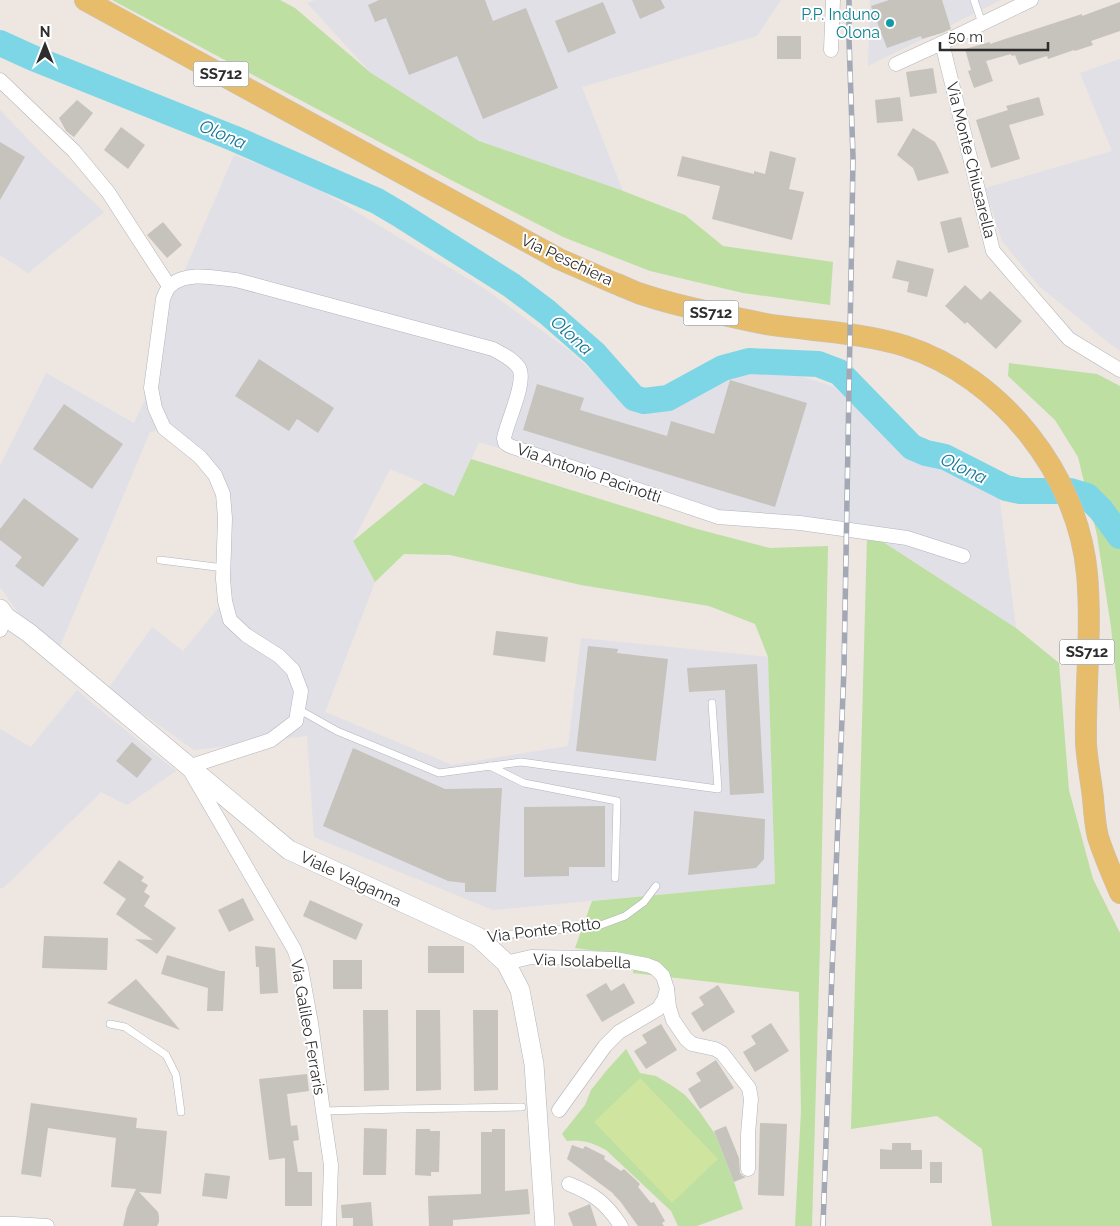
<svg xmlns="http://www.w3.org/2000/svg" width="1120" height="1226" viewBox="0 0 1120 1226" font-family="Raleway,sans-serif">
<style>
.industrial{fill:#e1e0e7}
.green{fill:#bddfa2}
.pitch{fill:#cfe59f}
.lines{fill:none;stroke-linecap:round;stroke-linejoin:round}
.river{stroke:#7dd6e6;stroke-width:26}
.building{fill:#c6c2bc}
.lane-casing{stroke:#b1b4bc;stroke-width:8}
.street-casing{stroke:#b1b4bc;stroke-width:15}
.secondary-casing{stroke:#b1b4bc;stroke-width:20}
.primary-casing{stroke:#c4c4c4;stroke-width:22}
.lane{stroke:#fff;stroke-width:7}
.street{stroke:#fff;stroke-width:14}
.secondary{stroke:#fff;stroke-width:19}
.primary{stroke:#e7bd6c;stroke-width:21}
.rail-casing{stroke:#a3a8b5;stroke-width:5.5}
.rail{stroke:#fff;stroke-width:4;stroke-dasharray:11;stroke-linecap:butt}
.culture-dot{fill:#0f9aa8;stroke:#fff;stroke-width:2}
.labels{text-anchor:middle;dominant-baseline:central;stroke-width:4;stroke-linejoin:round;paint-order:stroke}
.shield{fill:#fff;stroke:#6c6c6c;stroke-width:1}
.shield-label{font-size:15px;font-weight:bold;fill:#2d2d2d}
.culture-label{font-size:16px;fill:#0d838f;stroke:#fff;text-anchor:end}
.street-label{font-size:16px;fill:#2d2d2d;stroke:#fff}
.water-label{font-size:18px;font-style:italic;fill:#187896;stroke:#fff}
</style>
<rect width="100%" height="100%" fill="#ede6e1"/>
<g class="industrial">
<polygon points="315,0 781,0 757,36 582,87 623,191 479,141 371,73 307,3"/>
<polygon points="870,0 1001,0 868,66"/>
<polygon points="1120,59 1120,351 1109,343 1039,286 1002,241 985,188 1112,151 1080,73"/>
<polygon points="0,110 43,155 104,212 28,273 0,255"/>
<polygon points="234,155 308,183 485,289 571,352 626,403 669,407 733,376 779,369 834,387 909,453 999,494 1016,628 880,540 719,515 479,442 454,496 390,469 353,541 375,582 325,712 452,765 568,746 581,638 768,657 775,884 493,910 314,837 307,736 194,750 108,689 152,627 183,651 225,600 223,494 167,428 150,432 58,651 28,627 0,587 0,466 46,373 134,423 151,387 163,299 181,279"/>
<polygon points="77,690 93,704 176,771 127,805 101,792 3,888 0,888 0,729 31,747"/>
</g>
<g class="green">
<polygon points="112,0 280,0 295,8 371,73 479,141 618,189 685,215 723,246 833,262 830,305 743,293 650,271 563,237 451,180"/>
<polygon points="1009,363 1097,374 1120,386 1120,712 1111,627 1097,535 1078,457 1055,420 1008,376"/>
<polygon points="471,459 697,529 770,548 828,546 820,945 812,1226 795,1226 801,1111 799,992 633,973 634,956 575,948 592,901 775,884 768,657 755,624 709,606 581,585 450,555 404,554 375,582 353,541 424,483 454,496"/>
<polygon points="867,537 880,540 1016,628 1059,663 1069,790 1093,879 1120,933 1120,1226 992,1226 982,1149 937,1116 851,1129"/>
<path d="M626 1049 640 1073 656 1076 674 1087 685 1095 699 1111 715 1134 734 1182 743 1209 697 1226H678L671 1211 606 1150C593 1143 582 1139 567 1141L562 1134 585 1105 591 1090 607 1070Z"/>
</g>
<polygon class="pitch" points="640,1078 718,1159 672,1203 594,1122"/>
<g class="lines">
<polyline class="river" points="0,43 33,58 233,138 377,201 399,214 511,285 547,312 595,354 634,398 644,401 668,398 723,368 749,361 818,364 839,372 912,447 926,453 945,457 1006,488 1020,491 1070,491 1087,496 1101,510 1120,536"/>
</g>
<g class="building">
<polygon points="379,0 485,0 493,21 526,8 558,88 483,119 457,56 409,75 386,18 375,22 368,5"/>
<polygon points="632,0 661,0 665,8 640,19"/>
<polygon points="889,0 942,0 951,29 942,33 922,39 921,36 887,48 871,6"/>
<polygon points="603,2 616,33 568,53 555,21"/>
<polygon points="1120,2 1120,31 1091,41 1093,45 1075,51 1074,50 1048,59 1047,56 1019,65 1015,55 1012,56 1011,54 986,61 993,81 974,88 968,71 971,70 965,49 990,42 990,44 1082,14 1082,16"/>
<rect x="777" y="36" width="24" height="23"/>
<polygon points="933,68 937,93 910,97 906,72"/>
<polygon points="900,97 903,121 877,123 875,100"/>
<polygon points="1039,97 1044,115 1009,125 1020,159 991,168 976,120 1008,110 1006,106"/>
<polygon points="77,100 93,113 74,137 66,131 59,118"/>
<polygon points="121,127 145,145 128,169 104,150"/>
<polygon points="913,128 935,142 941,153 949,173 918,181 913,168 897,155"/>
<polygon points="0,142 25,157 0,200"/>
<polygon points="770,151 796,158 789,189 804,192 792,240 712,219 720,186 677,176 682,156 754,174 754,171 765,174"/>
<polygon points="961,217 969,247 948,253 940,222"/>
<polygon points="163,222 182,245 167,258 147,235"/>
<polygon points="897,260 934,269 927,297 907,292 909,282 892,278"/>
<polygon points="965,285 981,300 990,291 1022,321 996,349 967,322 965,324 945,306"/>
<polygon points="259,359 334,408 318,433 297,419 289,431 235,396"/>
<polygon points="730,380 807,403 775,507 523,430 537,384 584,398 580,410 667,436 671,421 714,434"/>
<polygon points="64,404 123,444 92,489 33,449"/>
<polygon points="24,498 79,539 43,587 15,566 22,557 0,540 0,529"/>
<polygon points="496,631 548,637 545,662 493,655"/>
<polygon points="588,646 618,649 617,653 668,659 656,761 576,751"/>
<polygon points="757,664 764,793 730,795 725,690 689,692 687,668"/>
<polygon points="132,742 152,759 137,778 116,761"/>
<polygon points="353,748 445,789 502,788 496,892 465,892 465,883 448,881 323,826"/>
<polygon points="605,806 605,867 569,867 569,876 524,877 524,807"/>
<polygon points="694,811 765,819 764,859 756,868 688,875"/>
<polygon points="119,860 144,877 141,881 148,885 144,892 150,896 144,906 176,928 157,954 135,939 153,940 116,914 126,899 103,883"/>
<polygon points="243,898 254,920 229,932 218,910"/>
<polygon points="310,900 363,924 356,940 303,916"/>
<polygon points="44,936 108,938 107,970 42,968"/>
<polygon points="255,946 275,948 278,993 260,994 259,967 256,967"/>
<rect x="428" y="946" width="36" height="27"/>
<polygon points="167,955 220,971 225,971 223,1011 207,1011 208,988 161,974"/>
<rect x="333" y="960" width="29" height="29"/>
<polygon points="136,979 160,1006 180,1030 107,1003"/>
<polygon points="606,983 611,991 624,983 635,1003 602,1022 586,995"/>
<polygon points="718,985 735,1012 703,1032 691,1013 704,1005 699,997"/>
<polygon points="363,1010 388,1010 389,1090 364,1091"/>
<polygon points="416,1010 440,1010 441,1090 416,1091"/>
<polygon points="473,1010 498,1010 498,1090 474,1091"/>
<polygon points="771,1023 789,1051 755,1072 743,1052 756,1044 751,1036"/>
<polygon points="661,1024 677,1050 646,1069 634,1051 647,1043 642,1035"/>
<polygon points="716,1060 734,1088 700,1109 688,1089 701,1081 696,1073"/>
<polygon points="307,1074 309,1091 287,1094 291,1126 297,1125 299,1140 293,1141 298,1172 312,1172 312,1206 285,1206 285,1158 269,1160 259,1079"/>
<polygon points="31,1103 137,1118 136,1128 167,1131 161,1194 139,1192 158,1212 159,1217 159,1222 157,1226 123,1226 127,1208 136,1189 111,1187 116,1138 48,1128 41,1177 21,1174"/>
<polygon points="760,1123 787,1124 784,1196 758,1195"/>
<polygon points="726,1126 739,1158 740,1173 743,1176 746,1177 734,1182 714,1131"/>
<polygon points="364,1128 387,1129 386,1175 363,1175"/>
<polygon points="416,1129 430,1129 430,1131 440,1131 439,1172 431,1172 431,1176 415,1175"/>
<polygon points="492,1129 505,1129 505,1191 528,1189 530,1214 453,1220 453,1226 429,1226 428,1196 481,1194 481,1132 492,1132"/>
<polygon points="892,1143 911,1143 911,1150 922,1150 922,1169 880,1169 880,1149 892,1150"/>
<polygon points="572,1145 583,1149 585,1146 605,1156 604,1159 621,1171 624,1169 640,1184 638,1187 651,1203 654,1202 665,1221 662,1223 664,1226 638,1226 620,1201 613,1194 614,1194 567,1159"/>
<rect x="930" y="1162" width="12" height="21"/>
<polygon points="205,1173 230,1176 227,1199 202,1196"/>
<polygon points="371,1202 373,1226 353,1226 353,1218 342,1218 341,1205"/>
<polygon points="590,1204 597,1226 573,1226 568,1213"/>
</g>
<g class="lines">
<g class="lane-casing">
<g id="lane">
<polyline points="974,0 982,23"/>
<polyline points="160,560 224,568"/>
<polyline points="298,709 337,731 439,773 521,762 718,789 712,703"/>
<polyline points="490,766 524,783 617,801 615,878"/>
<polyline points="483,937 598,926 625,916 644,902 656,886"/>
<polyline points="110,1024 125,1027 166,1055 176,1075 181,1112"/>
<polyline points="323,1111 400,1109 522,1107"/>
</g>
</g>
<g class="street-casing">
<g id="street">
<polyline points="942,43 993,251 1069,339 1120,370"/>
<polyline points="831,50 833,0"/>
<polyline points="896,64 942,43 1031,0"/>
<polyline points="0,80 74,151 108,192 169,286"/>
<polyline points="0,630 6,617"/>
<polyline points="506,963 531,957 586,958 615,959 647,965 655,968 663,976 667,989 669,1007 673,1020 686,1039 692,1044 715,1049 722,1053 749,1088 751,1099 748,1134 748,1169"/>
<polyline points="559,1110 605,1046 619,1032 658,1009 664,1000 667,989"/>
<path d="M569 1184C594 1194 606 1203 621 1226"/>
<polyline points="0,1224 14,1224 47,1226"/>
<path d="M329 1226 331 1165 323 1111 311 1023 301 968 294 949 188 767 271 740 296 721 301 691 293 670 279 656 246 635 230 620 225 601 223 579 225 518 223 494 215 475 200 457 164 428 155 408 151 388 163 299C165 294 167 288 171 285 188 271 215 278 236 280L493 349C502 354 513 359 519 368 527 382 507 421 504 438L505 443 510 446 718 517 800 523 907 538 963 556"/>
</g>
</g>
<g class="secondary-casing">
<polyline id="secondary" points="0,609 6,617 29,633 289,850 478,937 506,963 520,990 534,1064 545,1226"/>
</g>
<g class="primary-casing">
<path id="primary" d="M85 0 559 259C577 267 596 275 614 283 623 286 632 291 641 294 665 302 690 308 714 313 733 317 753 322 772 325 816 331 862 333 905 346 1001 377 1078 474 1087 574 1092 630 1085 687 1086 743 1087 761 1091 780 1093 798 1094 811 1095 825 1098 837 1104 856 1112 874 1120 893"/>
</g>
<use href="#lane" class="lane"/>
<use href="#street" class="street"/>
<use href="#secondary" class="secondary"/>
<use href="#primary" class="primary"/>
<g class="rail-casing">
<polyline id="rail" points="823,1226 832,972 844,668 852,221 853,157 849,39 849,0"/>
</g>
<use href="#rail" class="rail"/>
</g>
<circle class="culture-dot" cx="890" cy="23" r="5"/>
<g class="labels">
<g class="shield">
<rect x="193.5" y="61.5" width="55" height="25" rx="4"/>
<rect x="683.5" y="300.5" width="55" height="25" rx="4"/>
<rect x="1059.5" y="639.5" width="55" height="25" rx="4"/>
</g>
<g class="shield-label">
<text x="221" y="74">SS712</text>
<text x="711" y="313">SS712</text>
<text x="1087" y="652">SS712</text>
</g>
<g class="culture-label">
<text x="880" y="14">P.P. Induno<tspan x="880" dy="18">Olona</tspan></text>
</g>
<g class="street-label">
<text transform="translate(971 160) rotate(76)">Via Monte Chiusarella</text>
<text transform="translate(567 260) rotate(25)">Via Peschiera</text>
<text transform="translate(589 473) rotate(19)">Via Antonio Pacinotti</text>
<text transform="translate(351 879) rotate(25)">Viale Valganna</text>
<text transform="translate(544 930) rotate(-7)">Via Ponte Rotto</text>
<text transform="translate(582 961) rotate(2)">Via Isolabella</text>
<text transform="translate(308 1027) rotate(80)">Via Galileo Ferraris</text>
</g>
<g class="water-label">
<text transform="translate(223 134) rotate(23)">Olona</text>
<text transform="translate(572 335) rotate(42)">Olona</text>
<text transform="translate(964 468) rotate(25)">Olona</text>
</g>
</g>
<g transform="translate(45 45)" stroke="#ffffff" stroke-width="4" paint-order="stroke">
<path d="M0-4L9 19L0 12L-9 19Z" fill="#2d2d2d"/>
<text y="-8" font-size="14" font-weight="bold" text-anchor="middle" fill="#2d2d2d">N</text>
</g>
<path d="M940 42v8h108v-8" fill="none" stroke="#2d2d2d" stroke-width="2.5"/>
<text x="948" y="42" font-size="15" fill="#2d2d2d" stroke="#ffffff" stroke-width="4" paint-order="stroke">50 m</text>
</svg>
